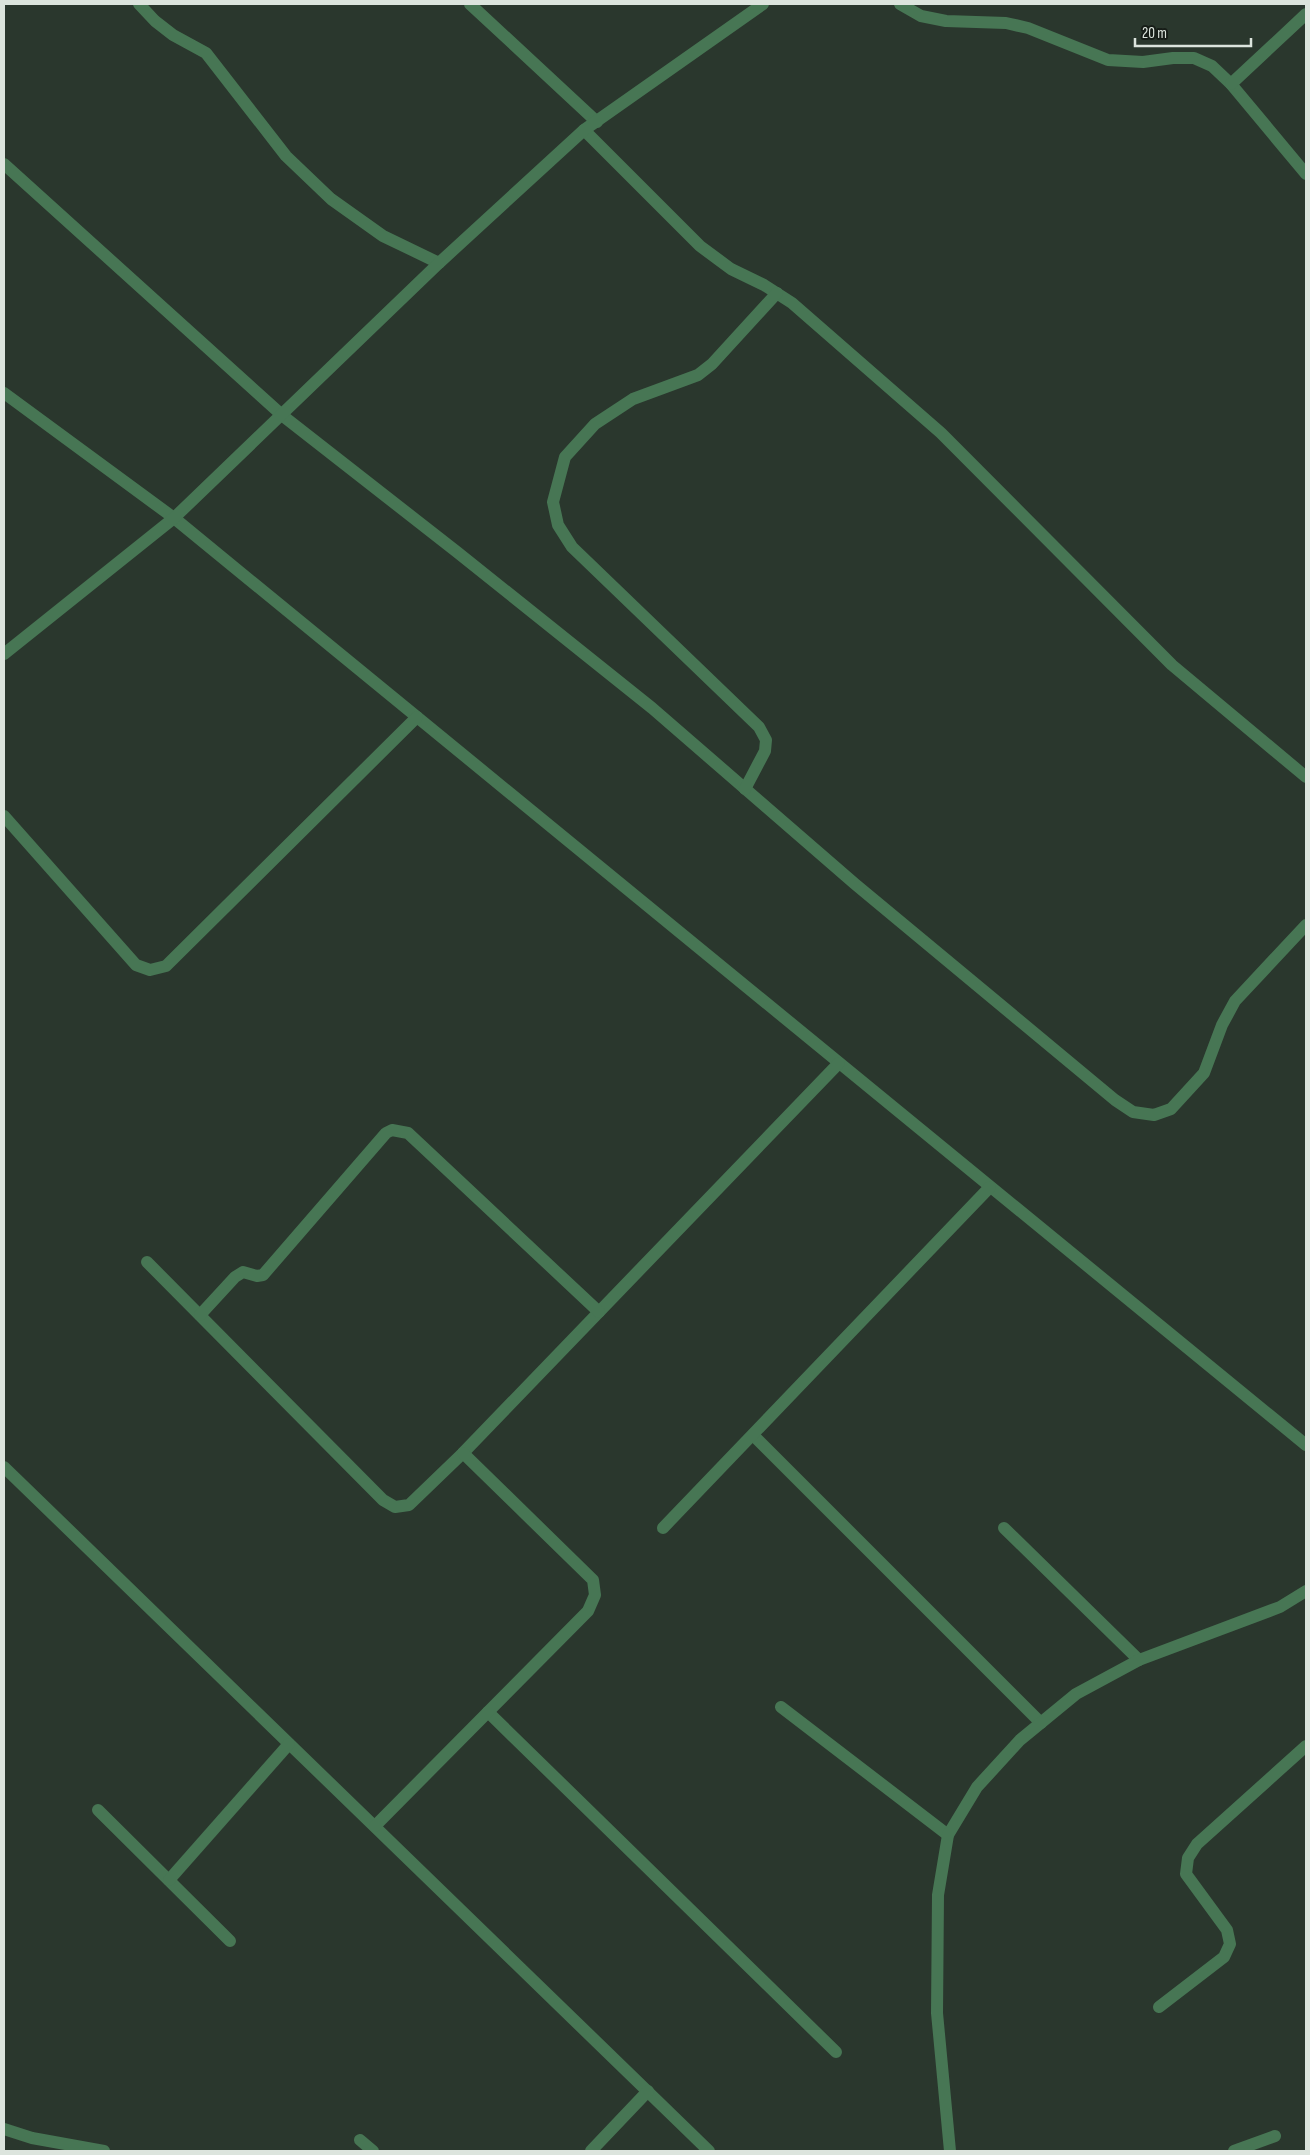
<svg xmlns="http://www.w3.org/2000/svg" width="1310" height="2155" viewBox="0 0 1310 2155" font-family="'Sofia Sans Condensed',sans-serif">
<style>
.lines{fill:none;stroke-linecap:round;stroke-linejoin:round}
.minor{stroke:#477654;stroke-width:12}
</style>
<rect width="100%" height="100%" fill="#2a372d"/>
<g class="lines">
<g class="minor">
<polyline points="139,4 155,21 173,35 206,53 286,156 331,199 383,236 439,263"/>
<polyline points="470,4 597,122"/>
<polyline points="900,4 921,16 946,21 1006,23 1028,28 1108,60 1143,62 1173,58 1194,58 1212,66 1231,84 1306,174"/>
<polyline points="1231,84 1306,14"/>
<polyline points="584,130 700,246 731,269 764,285 792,303 941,433 1172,665 1306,777"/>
<polyline points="4,164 283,416 457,552 652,708 855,884 1115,1100 1133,1112 1154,1115 1171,1109 1204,1073 1222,1025 1235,1001 1306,925"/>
<polyline points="4,393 174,518 1306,1445"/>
<polyline points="4,654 174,518 439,263 584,130 763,4"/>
<polyline points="745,789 765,751 766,740 759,727 572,547 558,525 553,502 565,457 595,424 633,399 698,375 712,364 777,293"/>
<polyline points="4,816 136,965 150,970 166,966 417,717"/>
<polyline points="147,1262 383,1500 395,1507 409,1505 463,1453 839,1063"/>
<polyline points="200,1315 235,1277 243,1272 257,1276 263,1275 386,1133 392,1130 408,1133 599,1312"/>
<polyline points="753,1435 1041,1723"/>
<polyline points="4,1467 709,2151"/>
<polyline points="663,1528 990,1187"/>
<polyline points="1004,1528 1139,1660"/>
<polyline points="781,1707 948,1835"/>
<polyline points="488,1712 836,2052"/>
<polyline points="98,1810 230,1941"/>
<polyline points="375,1826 588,1611 595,1595 593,1580 463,1453"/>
<polyline points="169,1880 289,1744"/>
<polyline points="1159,2007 1224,1957 1230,1944 1227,1930 1186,1874 1188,1858 1197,1844 1306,1746"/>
<polyline points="4,2129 32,2138 104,2151"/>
<polyline points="360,2140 373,2151"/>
<polyline points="591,2151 648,2091"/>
<polyline points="950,2151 937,2013 938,1895 948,1835 977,1787 1020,1740 1076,1694 1139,1660 1280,1607 1306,1591"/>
<polyline points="1234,2151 1275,2136"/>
</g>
</g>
<rect width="1310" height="2155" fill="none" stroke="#dce4dd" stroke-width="10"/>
<path d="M1135 38v8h116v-8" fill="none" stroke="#dce4dd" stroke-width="2.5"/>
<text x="1142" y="38" font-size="15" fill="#dce4dd" stroke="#171d18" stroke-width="4" paint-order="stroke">20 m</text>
</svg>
